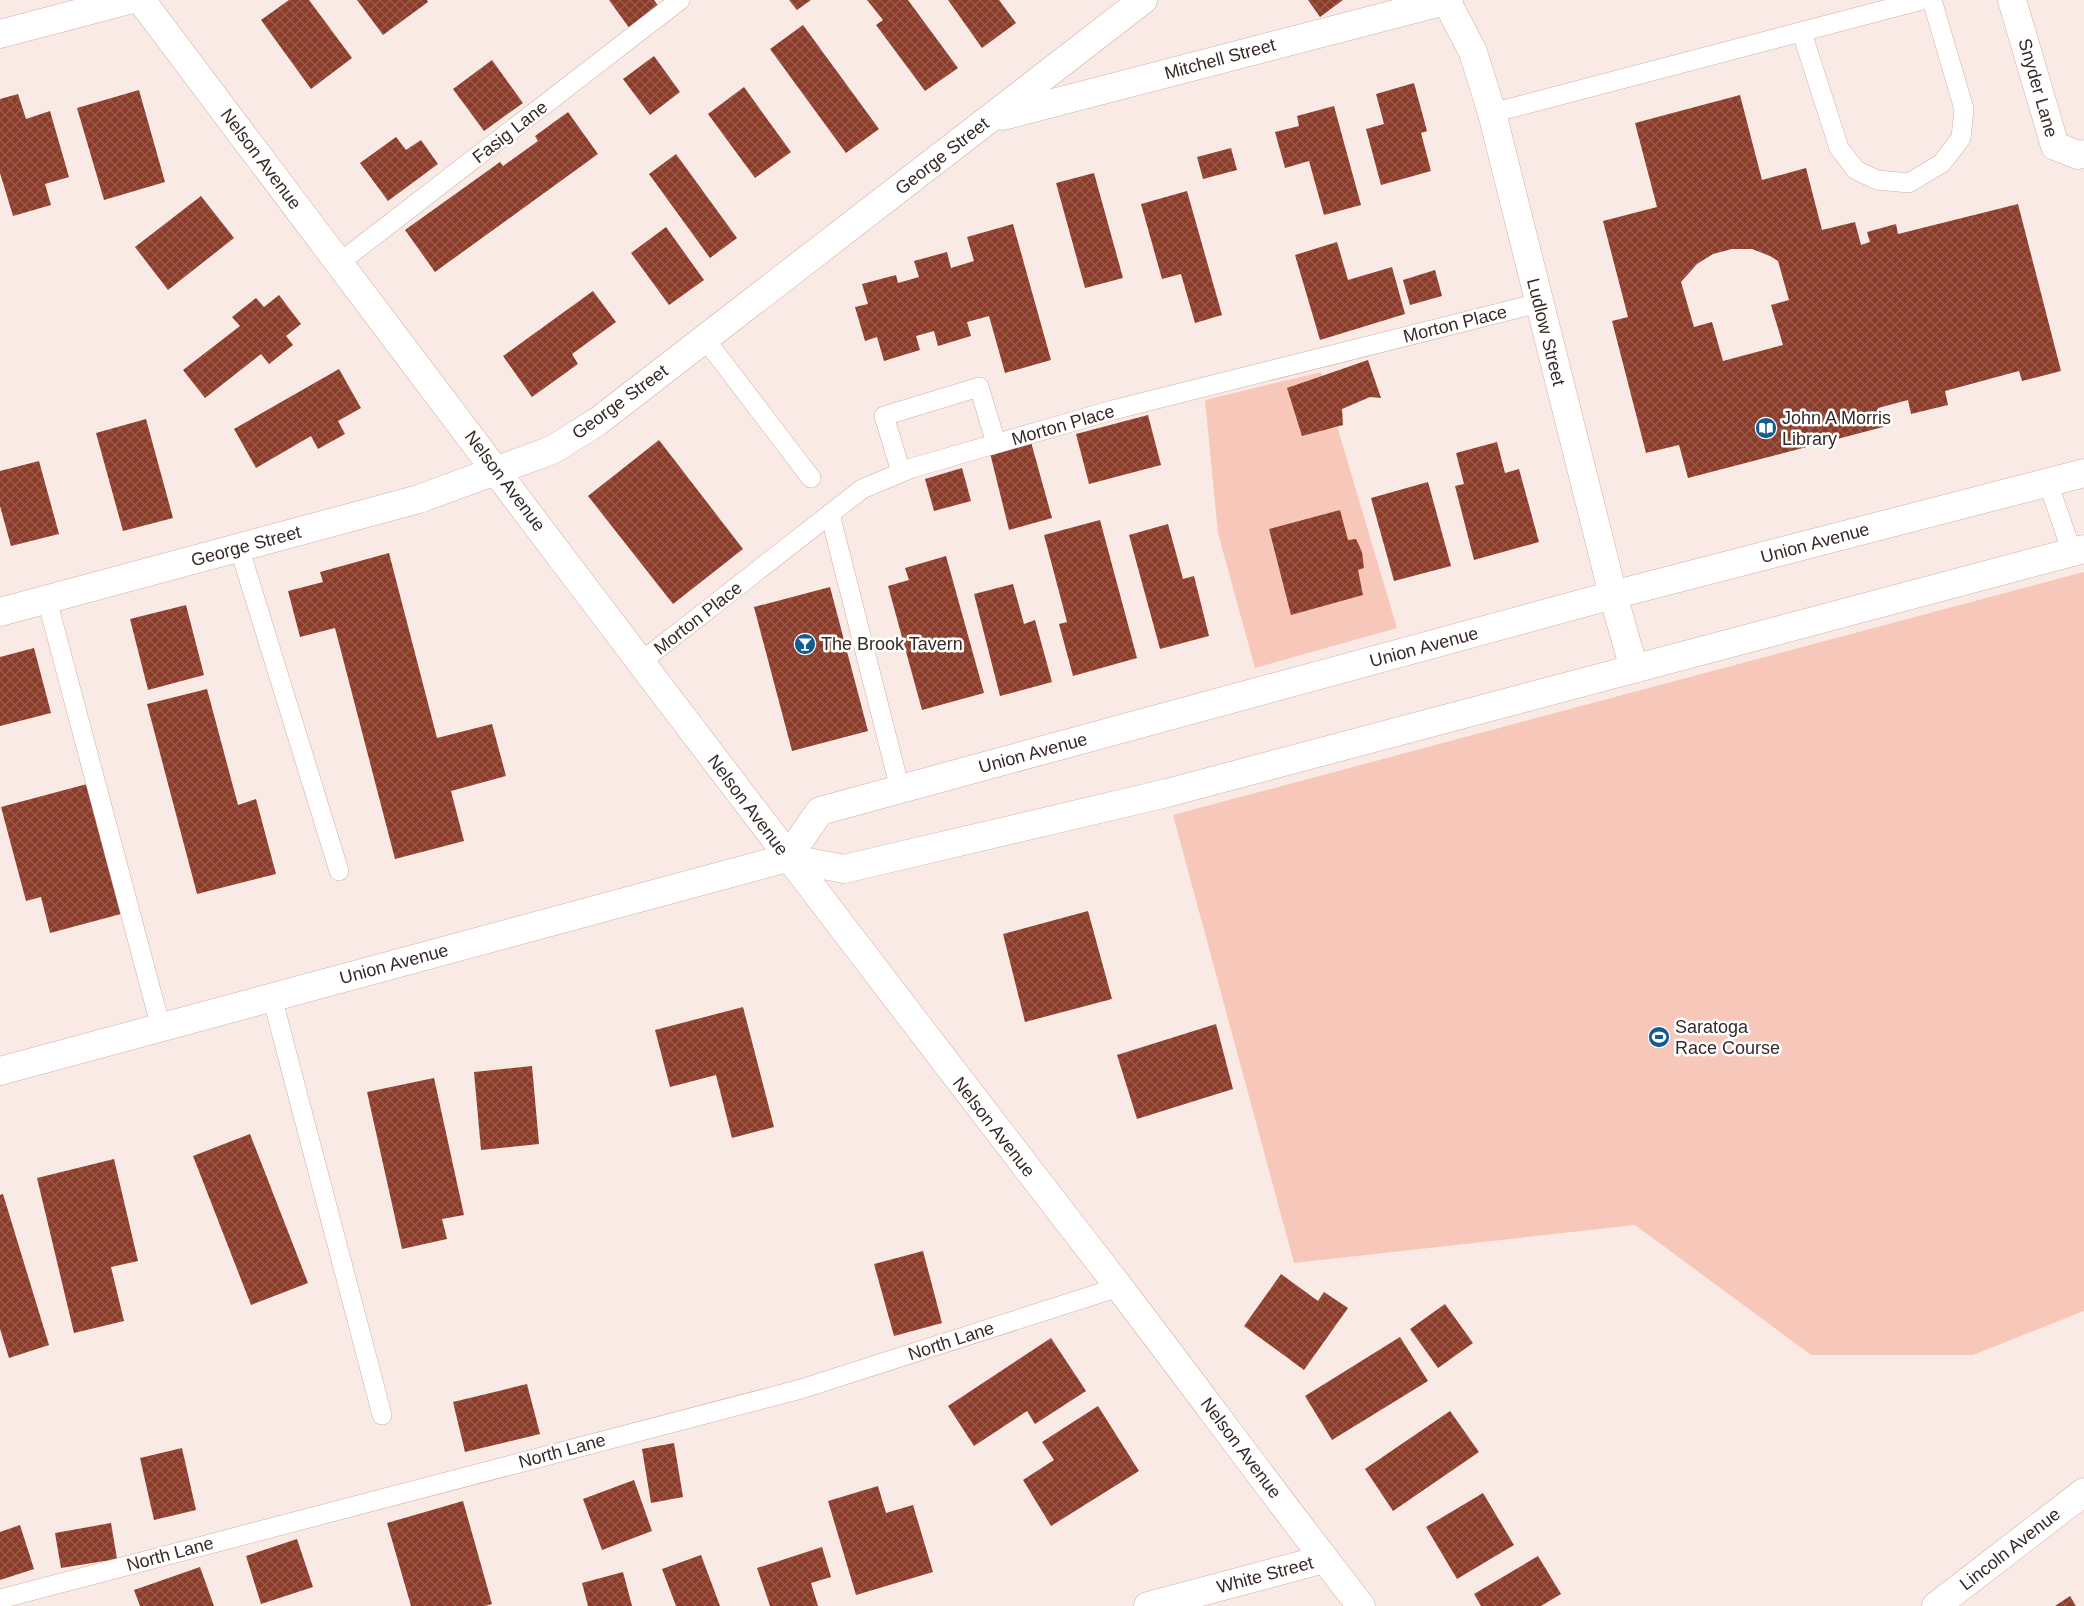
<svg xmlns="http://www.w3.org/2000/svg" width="2084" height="1606" viewBox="0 0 2084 1606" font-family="Arial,sans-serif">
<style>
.green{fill:#f7c7ba}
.building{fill:url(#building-cross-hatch);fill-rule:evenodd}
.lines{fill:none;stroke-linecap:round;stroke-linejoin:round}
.lane-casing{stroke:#d1ada3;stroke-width:20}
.street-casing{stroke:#d1ada3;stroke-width:29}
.secondary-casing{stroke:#d1ada3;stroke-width:29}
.lane{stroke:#fff;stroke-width:19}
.street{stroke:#fff;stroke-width:28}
.secondary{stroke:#fff;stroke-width:28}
.labels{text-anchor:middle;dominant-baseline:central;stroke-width:5;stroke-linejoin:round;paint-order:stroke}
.street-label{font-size:18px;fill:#372926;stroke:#fff}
.poi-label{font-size:18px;fill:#372926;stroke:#fff;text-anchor:start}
</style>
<defs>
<pattern id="building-cross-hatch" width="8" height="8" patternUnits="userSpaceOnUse" patternTransform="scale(1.25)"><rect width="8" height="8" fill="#8b3b28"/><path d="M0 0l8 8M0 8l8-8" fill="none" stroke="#995c4e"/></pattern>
</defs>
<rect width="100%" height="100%" fill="#faeae6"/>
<g class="green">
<polygon points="1321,372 1397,628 1255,668 1218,533 1205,400"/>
<polygon points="2084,572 2084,1311 1973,1355 1811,1355 1635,1225 1294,1263 1173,815"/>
</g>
<g class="building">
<polygon points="289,0 309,0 352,58 311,89 261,20"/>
<polygon points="357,0 427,0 428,2 383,35"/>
<polygon points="609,0 654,0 659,7 630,29"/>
<polygon points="789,0 811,0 797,10"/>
<polygon points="867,0 908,0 958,68 925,91 876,25 883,20"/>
<polygon points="948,0 999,0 1016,23 982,48"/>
<polygon points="1308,0 1343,0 1320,17"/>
<polygon points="803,25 879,129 846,153 770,49"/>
<polygon points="654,56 680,92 650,115 623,79"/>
<polygon points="492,60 523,103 484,131 453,89"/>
<polygon points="1414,83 1427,131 1421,133 1431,171 1381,185 1366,129 1384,124 1376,94"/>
<polygon points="744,87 791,152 755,178 708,114"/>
<polygon points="139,90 165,182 104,200 77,108"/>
<polygon points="18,94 26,119 50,111 69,177 45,184 51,205 13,216 0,173 0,99"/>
<path d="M1740 95 1762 180 1806 168 1822 230 1855 222 1861 245 1870 242 1867 232 1896 224 1898 234 2018 204 2061 371 2022 381 2019 371 1945 391 1948 405 1911 414 1908 400 1878 408 1883 427 1688 478 1679 445 1646 453 1612 321 1628 317 1603 221 1657 207 1635 123ZM1732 249H1752L1770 256 1778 261 1789 300 1771 305 1783 345 1723 361 1712 322 1694 327 1681 282 1697 264 1713 254Z"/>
<polygon points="1334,106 1361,205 1324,215 1309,161 1285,168 1275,132 1299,126 1297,116"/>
<polygon points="568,112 598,154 435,272 405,230 500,162 503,166 538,141 535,136"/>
<polygon points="396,137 406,150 421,140 438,164 388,201 360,163"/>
<polygon points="1231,148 1237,170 1203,179 1197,157"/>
<polygon points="676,154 737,238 710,258 649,174"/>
<polygon points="1094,173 1123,278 1085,288 1056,183"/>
<polygon points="1187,191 1222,315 1195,323 1181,274 1162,279 1141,204"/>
<polygon points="201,196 234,238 168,290 135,247"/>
<polygon points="1013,224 1051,360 1005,373 989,316 967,322 971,336 938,346 934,331 916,336 920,350 884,361 877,337 865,341 855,307 868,304 862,284 896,275 898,283 919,277 914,261 947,252 951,268 974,261 967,237"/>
<polygon points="666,227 704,280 669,305 631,253"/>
<polygon points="1337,242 1348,280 1392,267 1405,314 1320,340 1295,255"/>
<polygon points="1435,270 1442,296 1410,305 1403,280"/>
<polygon points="593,291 616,322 572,354 578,364 532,397 503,356"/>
<polygon points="279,295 301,324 286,336 293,345 269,364 261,354 205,398 183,370 240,326 232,317 256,298 264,307"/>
<polygon points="1368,360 1381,398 1370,397 1342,409 1343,425 1302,436 1287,388"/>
<polygon points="339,369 361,408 338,421 345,434 318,449 311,436 256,468 234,429"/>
<polygon points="1148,415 1161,465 1089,484 1076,434"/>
<polygon points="146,419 173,518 123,531 96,433"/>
<polygon points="659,440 743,549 673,604 588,496"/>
<polygon points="1031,442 1052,518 1009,530 990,453"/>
<polygon points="1497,442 1505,473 1519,469 1539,542 1474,560 1455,486 1464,484 1456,453"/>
<polygon points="39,461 59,534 11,546 0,506 0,471"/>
<polygon points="962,468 971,501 934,511 925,479"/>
<polygon points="1428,482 1451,566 1394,581 1371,498"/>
<polygon points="1340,510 1348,540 1356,539 1362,552 1364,568 1358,570 1363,595 1291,615 1269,529"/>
<polygon points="1100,520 1137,658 1073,676 1059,624 1067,622 1044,535"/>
<polygon points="1168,524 1183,579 1194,576 1209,636 1160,649 1129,535"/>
<polygon points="389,553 437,738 492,724 506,776 451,791 464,841 395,859 335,628 300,637 288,591 323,582 320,572"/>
<polygon points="946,556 984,693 922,710 888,586 909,580 905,568"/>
<polygon points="1013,584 1024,624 1035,620 1052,682 1000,696 974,594"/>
<polygon points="830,587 868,731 792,751 754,607"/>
<polygon points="186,605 204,675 148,690 130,619"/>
<polygon points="34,648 51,713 0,726 0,657"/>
<polygon points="207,689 238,805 256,799 276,874 197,894 147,704"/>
<polygon points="87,784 121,914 50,933 41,897 26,901 1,807"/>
<polygon points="1088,911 1112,999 1025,1022 1003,934"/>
<polygon points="743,1007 774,1127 732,1138 716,1075 670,1087 655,1030"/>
<polygon points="1216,1024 1233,1089 1137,1119 1117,1055"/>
<polygon points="532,1066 539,1144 481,1150 474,1072"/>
<polygon points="434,1078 464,1215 442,1219 447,1239 402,1249 367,1092"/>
<polygon points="250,1134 308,1283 251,1305 193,1156"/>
<polygon points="114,1159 138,1261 111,1267 124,1321 74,1333 37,1178"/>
<polygon points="3,1194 49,1345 9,1358 0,1329 0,1195"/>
<polygon points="923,1251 942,1323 894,1336 874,1264"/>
<polygon points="1281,1274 1318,1301 1324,1292 1348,1308 1304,1370 1244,1326"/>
<polygon points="1445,1304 1473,1343 1438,1368 1410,1329"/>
<polygon points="1400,1337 1428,1381 1332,1440 1305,1396"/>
<polygon points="1051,1338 1086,1391 1035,1424 1027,1411 974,1446 948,1406"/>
<polygon points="527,1384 540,1434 465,1452 453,1402"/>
<polygon points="1098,1406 1139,1471 1051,1526 1023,1480 1054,1460 1042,1442"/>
<polygon points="1450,1411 1479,1452 1393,1511 1365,1469"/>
<polygon points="674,1443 683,1497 651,1503 642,1449"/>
<polygon points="182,1448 196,1510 154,1520 140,1458"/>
<polygon points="634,1480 652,1531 602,1550 583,1499"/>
<polygon points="878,1486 886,1513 913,1505 933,1572 856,1595 828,1501"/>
<polygon points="1483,1493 1514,1545 1457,1579 1426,1527"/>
<polygon points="463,1501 492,1604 485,1606 411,1606 387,1523"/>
<polygon points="111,1523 117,1559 61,1568 55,1533"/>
<polygon points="20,1525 34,1569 0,1580 0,1532"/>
<polygon points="297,1539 313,1587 261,1604 246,1556"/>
<polygon points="822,1547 831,1577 811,1583 818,1606 770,1606 757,1568"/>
<polygon points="701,1555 720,1606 676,1606 662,1569"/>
<polygon points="1538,1556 1561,1594 1541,1606 1481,1606 1474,1594"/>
<polygon points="200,1567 214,1606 140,1606 134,1590"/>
<polygon points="623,1572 632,1606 588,1606 582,1583"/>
<polygon points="2070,1596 2076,1606 2055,1606"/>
</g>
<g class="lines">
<g class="lane-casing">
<g id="lane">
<polyline points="1802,33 1839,148 1856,170 1877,180 1909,183 1942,163 1961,138 1964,109 1932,0"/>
<polyline points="1492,113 1922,0"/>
<polyline points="339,263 680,0"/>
<polyline points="705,339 811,478"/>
<polyline points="901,472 884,416 979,387 996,443"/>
<polyline points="2048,483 2072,552"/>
<polyline points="830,514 900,789"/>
<polyline points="239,547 339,871"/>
<polyline points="47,600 161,1028"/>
<polyline points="642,661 862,489 912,468 1113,410 1539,303"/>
<polyline points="272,997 382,1415"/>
<polyline points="0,1599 801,1389 1119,1287"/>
</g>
</g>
<g class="street-casing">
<g id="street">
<polyline points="1446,0 1473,52 1492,113 1613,595 1634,669"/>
<polyline points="2012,0 2055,146 2078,155 2084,154"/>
<polyline points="0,34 129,0"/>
<polyline points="1003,116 1449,0"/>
<polyline points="0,612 419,499 552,450 597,422 1143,0"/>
<polyline points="1148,1606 1324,1559"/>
<polyline points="1936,1606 2084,1492"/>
</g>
</g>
<g class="secondary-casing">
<g id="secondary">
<path d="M141 0C464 430 787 858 1116 1283 1198 1390 1278 1500 1361 1606"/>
<polyline points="787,858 820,811 1613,595 2084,473"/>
<polyline points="0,1071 787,858 844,869 1167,793 2084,549"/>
</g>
</g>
<use href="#lane" class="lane"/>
<use href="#street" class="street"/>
<use href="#secondary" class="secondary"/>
</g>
<defs>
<g id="library-disc" transform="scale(1.125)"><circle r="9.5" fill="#115d90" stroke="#fff"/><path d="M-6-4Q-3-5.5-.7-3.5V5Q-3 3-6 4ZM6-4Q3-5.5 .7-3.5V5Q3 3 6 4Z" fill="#fff"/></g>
<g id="bar-disc" transform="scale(1.125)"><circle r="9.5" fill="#115d90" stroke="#fff"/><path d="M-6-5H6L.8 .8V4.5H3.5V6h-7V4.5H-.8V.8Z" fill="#fff"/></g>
<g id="stadium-disc" transform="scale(1.125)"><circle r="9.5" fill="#115d90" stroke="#fff"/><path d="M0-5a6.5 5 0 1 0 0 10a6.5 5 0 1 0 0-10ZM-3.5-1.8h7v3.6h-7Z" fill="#fff"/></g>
</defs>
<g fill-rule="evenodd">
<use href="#library-disc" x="1766" y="428"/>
<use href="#bar-disc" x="805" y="644"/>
<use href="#stadium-disc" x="1659" y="1037"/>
</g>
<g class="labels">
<g class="street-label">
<text transform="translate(1220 59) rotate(-15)">Mitchell Street</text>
<text transform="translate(2038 88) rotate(74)">Snyder Lane</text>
<text transform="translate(510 132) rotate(-38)">Fasig Lane</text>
<text transform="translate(942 156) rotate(-38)">George Street</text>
<text transform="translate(261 159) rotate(53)">Nelson Avenue</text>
<text transform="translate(1455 324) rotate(-14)">Morton Place</text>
<text transform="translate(1546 332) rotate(76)">Ludlow Street</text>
<text transform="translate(620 402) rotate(-36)">George Street</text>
<text transform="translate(1063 425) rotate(-16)">Morton Place</text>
<text transform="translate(505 481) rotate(53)">Nelson Avenue</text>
<text transform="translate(1815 543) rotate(-15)">Union Avenue</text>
<text transform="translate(246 546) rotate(-15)">George Street</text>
<text transform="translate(698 618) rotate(-38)">Morton Place</text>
<text transform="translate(1424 647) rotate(-15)">Union Avenue</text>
<text transform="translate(1033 753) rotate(-15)">Union Avenue</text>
<text transform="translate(748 805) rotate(53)">Nelson Avenue</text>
<text transform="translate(394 964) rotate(-15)">Union Avenue</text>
<text transform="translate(994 1127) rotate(52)">Nelson Avenue</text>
<text transform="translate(951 1341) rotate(-18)">North Lane</text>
<text transform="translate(1241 1448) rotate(53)">Nelson Avenue</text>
<text transform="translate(562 1451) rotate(-15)">North Lane</text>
<text transform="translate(2010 1549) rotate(-38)">Lincoln Avenue</text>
<text transform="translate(170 1554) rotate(-15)">North Lane</text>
<text transform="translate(1265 1575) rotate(-15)">White Street</text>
</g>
<g class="poi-label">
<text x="1782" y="418">John A Morris<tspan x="1782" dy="21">Library</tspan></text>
<text x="821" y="644">The Brook Tavern</text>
<text x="1675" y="1027">Saratoga<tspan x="1675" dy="21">Race Course</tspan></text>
</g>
</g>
</svg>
